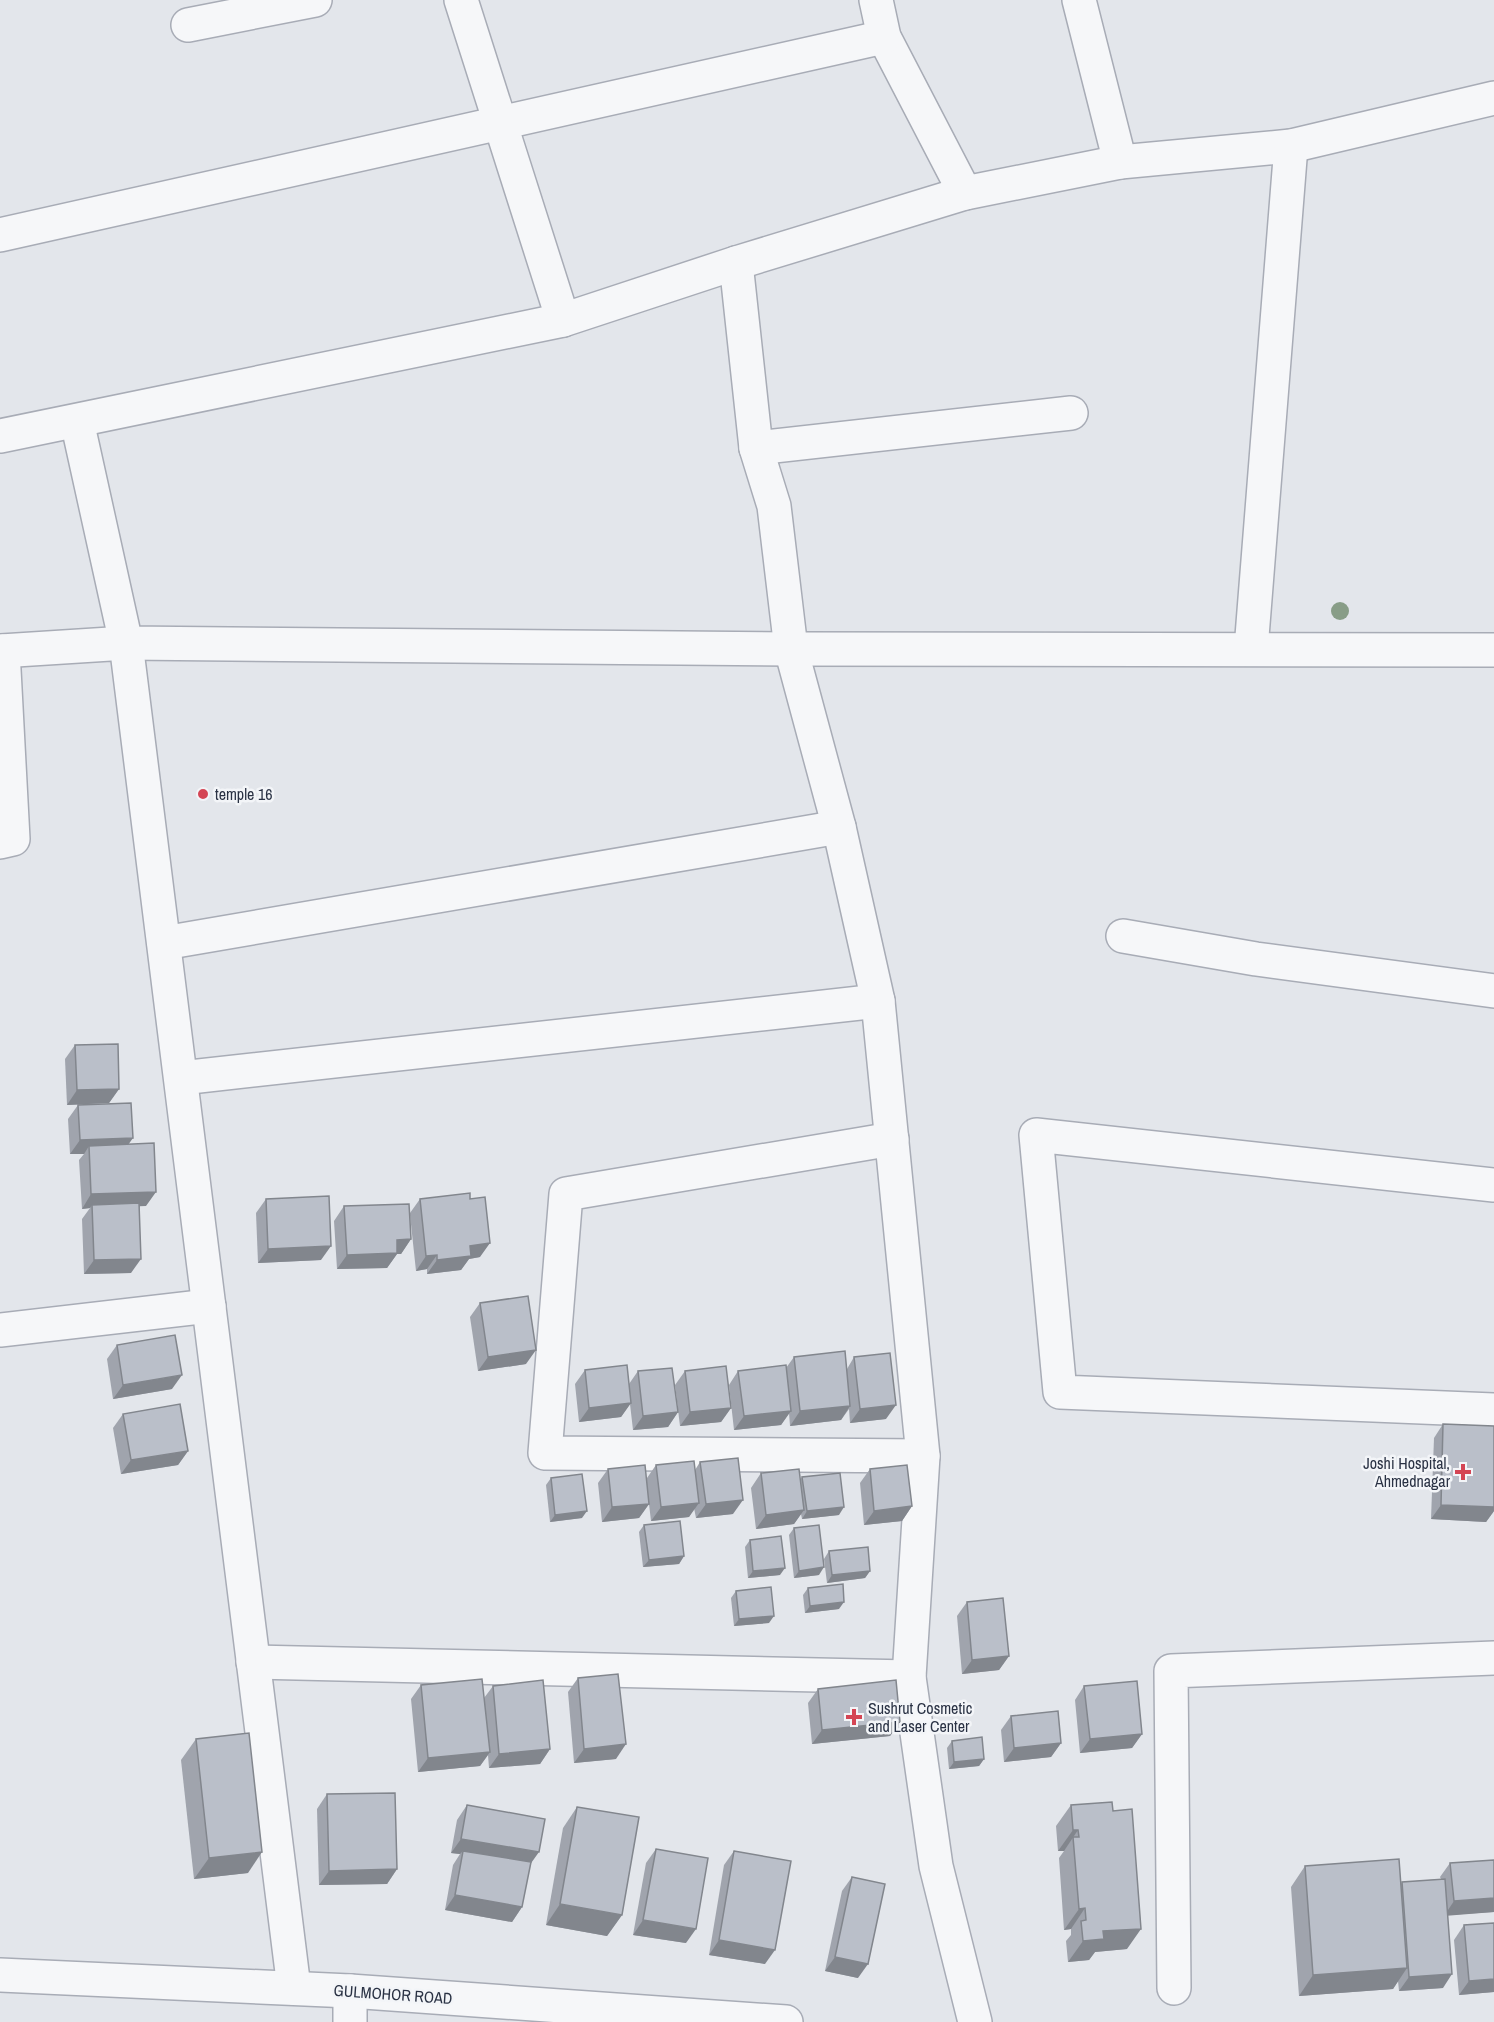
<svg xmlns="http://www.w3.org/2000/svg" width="1494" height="2022" viewBox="0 0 1494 2022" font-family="'Archivo Narrow',sans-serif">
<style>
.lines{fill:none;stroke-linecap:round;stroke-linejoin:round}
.minor-casing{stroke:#a8acb6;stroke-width:36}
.minor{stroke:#f6f7f9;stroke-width:33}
.tree{fill:#889d87}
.wall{fill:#a0a4ad}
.shaded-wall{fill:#82868d}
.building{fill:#babfc9;stroke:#82868d;stroke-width:1.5}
.poi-dot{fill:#d44554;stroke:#f3f5f8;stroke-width:2}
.labels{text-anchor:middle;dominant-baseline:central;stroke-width:5;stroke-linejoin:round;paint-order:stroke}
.poi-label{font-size:16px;fill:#2a3244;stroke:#f3f5f8;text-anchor:start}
.street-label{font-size:16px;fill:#2a3244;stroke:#f3f5f8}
</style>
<rect width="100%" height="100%" fill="#e3e6eb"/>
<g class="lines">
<g class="minor-casing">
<g id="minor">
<polyline points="461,0 563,320"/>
<polyline points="876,0 884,37 965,193"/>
<polyline points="1079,0 1120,162"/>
<polyline points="188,25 315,0"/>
<polyline points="0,235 884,37"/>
<polyline points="736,263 756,448 774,506 791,649 839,827 878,1001 923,1456 909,1677 936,1866 975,2022"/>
<polyline points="77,421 126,643 791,649 1494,650"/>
<polyline points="0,436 563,320 736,263 965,193 1120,162 1291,146 1494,98"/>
<polyline points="756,448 1071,413"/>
<polyline points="1251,649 1291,146"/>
<polyline points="0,651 126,643 294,1988"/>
<polyline points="0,842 13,839 3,651"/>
<polyline points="1123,936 1256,959 1494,991"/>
<polyline points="164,943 839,827"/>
<polyline points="181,1078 878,1001"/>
<polyline points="892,1139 566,1194 545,1453 923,1456"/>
<polyline points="1494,1185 1036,1135 1060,1392 1494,1410"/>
<polyline points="0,1330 209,1306"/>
<polyline points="253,1662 909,1677"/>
<polyline points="0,1975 350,1991 786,2022"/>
<polyline points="1174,1988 1171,1671 1494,1658"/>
<polyline points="350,1991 350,2022"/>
</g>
</g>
<use href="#minor" class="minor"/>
</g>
<circle class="tree" cx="1340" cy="611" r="9"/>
<g class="wall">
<polygon points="75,1045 119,1089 109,1103 67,1105 65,1059"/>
<polygon points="78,1105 128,1144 146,1206 140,1206 131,1273 84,1274 82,1219 90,1208 82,1209 79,1160 84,1154 70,1154 68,1119"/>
<polygon points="266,1199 321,1260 258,1263 256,1213"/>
<polygon points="420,1199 480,1257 469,1259 461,1270 427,1274 427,1269 416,1271 410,1215 411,1239 401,1254 397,1254 387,1268 337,1269 334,1221 344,1206 410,1213"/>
<polygon points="480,1303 526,1364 478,1371 470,1317"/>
<polygon points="117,1345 172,1389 113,1399 107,1359"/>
<polygon points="794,1357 847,1369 854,1357 886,1419 850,1423 849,1409 841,1420 790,1426 789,1413 781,1425 734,1430 729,1385 738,1371 786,1368"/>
<polygon points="585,1370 629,1384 638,1371 678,1412 668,1427 633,1430 630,1404 621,1417 579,1422 575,1384"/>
<polygon points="685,1371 731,1408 721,1422 680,1426 675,1385"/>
<polygon points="123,1414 188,1451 178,1465 121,1474 113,1428"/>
<polygon points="1443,1424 1494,1426 1494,1511 1486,1522 1431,1519 1434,1438"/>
<polygon points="700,1462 733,1514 696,1518 694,1508 689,1517 651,1521 649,1504 639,1518 602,1522 598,1483 608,1469 647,1478 656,1465 695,1470"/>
<polygon points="870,1469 912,1506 902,1521 864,1525 860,1483"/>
<polygon points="761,1473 800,1480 802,1477 839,1515 802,1519 801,1514 794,1524 756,1529 751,1488"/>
<polygon points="551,1478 582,1518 550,1522 546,1485"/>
<polygon points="644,1525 684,1556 679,1564 643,1567 639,1532"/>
<polygon points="794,1528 819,1575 794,1578 789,1535"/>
<polygon points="750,1540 780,1575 748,1578 745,1547"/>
<polygon points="829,1551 870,1571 865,1578 827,1583 824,1559"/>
<polygon points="808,1588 839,1609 805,1613 803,1595"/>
<polygon points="736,1591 769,1623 734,1626 731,1598"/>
<polygon points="967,1602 1009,1656 999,1670 962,1674 957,1616"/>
<polygon points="578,1678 616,1759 574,1763 568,1692"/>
<polygon points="421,1685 484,1698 493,1686 550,1749 540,1764 489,1768 488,1755 480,1766 418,1772 411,1699"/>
<polygon points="1084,1686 1142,1734 1132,1748 1080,1753 1075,1700"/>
<polygon points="818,1689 900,1722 890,1736 812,1744 808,1703"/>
<polygon points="1011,1716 1061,1743 1051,1757 1004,1762 1001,1730"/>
<polygon points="196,1739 248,1873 194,1879 181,1760"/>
<polygon points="952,1741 984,1759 979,1766 949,1769 947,1748"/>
<polygon points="327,1794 397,1869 387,1884 319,1885 317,1809"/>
<polygon points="467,1805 530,1864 522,1907 512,1922 445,1910 453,1865 460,1854 451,1853 457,1820"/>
<polygon points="1071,1805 1113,1811 1127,1949 1095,1952 1089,1960 1068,1962 1066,1941 1071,1935 1071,1929 1064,1930 1059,1858 1064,1851 1058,1851 1056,1826"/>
<polygon points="577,1807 622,1915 607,1936 546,1925 563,1828"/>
<polygon points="656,1849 686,1943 633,1935 646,1863"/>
<polygon points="734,1851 765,1964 709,1955 724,1865"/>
<polygon points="1494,1860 1494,1912 1448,1915 1443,1988 1399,1991 1398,1981 1393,1989 1299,1996 1291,1887 1305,1866 1401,1884 1402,1882 1441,1879 1440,1877 1450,1863"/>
<polygon points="852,1877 858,1978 825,1971 842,1891"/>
<polygon points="1494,1923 1494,1992 1459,1995 1454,1940 1464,1925"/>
</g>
<g class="shaded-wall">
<polygon points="119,1089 109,1103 67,1105 77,1090"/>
<polygon points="133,1138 123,1152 89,1146 84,1154 70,1154 80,1140"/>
<polygon points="156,1192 146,1206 92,1208 92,1205 90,1208 82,1209 91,1194"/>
<polygon points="411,1239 401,1254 397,1254 387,1268 337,1269 347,1255 397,1240"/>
<polygon points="490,1243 480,1257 469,1259 461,1270 427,1274 437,1260 470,1246"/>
<polygon points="331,1246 321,1260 258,1263 268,1249"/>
<polygon points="437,1255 427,1269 416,1271 426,1256"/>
<polygon points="141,1259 131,1273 84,1274 94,1260"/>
<polygon points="536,1350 526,1364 478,1371 488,1357"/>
<polygon points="182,1375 172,1389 113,1399 123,1385"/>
<polygon points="631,1403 621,1417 579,1422 589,1408"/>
<polygon points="896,1405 886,1419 850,1423 860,1409"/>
<polygon points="850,1406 841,1420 790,1426 800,1411"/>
<polygon points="731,1408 721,1422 680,1426 690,1412"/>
<polygon points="791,1411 781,1425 734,1430 744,1416"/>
<polygon points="678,1412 668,1427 633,1430 643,1416"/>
<polygon points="188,1451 178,1465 121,1474 131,1460"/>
<polygon points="743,1500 733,1514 696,1518 706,1504"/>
<polygon points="699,1503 689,1517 651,1521 661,1507"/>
<polygon points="649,1504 639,1518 602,1522 612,1507"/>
<polygon points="1441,1505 1494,1507 1494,1511 1486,1522 1431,1519"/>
<polygon points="912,1506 902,1521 864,1525 874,1511"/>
<polygon points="844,1507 839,1515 802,1519 807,1511"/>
<polygon points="804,1510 794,1524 756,1529 766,1515"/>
<polygon points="587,1511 582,1518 550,1522 555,1515"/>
<polygon points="684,1556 679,1564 643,1567 649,1560"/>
<polygon points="824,1567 819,1575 794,1578 799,1571"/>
<polygon points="785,1568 780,1575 748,1578 753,1571"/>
<polygon points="870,1571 865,1578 827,1583 832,1575"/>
<polygon points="844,1602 839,1609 805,1613 810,1606"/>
<polygon points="774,1616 769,1623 734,1626 739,1619"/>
<polygon points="1009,1656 999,1670 962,1674 972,1660"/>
<polygon points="900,1722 890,1736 812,1744 822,1730"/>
<polygon points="1142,1734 1132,1748 1080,1753 1090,1739"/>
<polygon points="1061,1743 1051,1757 1004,1762 1014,1748"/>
<polygon points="626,1744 616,1759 574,1763 584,1749"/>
<polygon points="550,1749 540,1764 489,1768 499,1754"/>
<polygon points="490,1752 480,1766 418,1772 428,1758"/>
<polygon points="984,1759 979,1766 949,1769 954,1762"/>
<polygon points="1073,1830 1078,1830 1064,1851 1058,1851"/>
<polygon points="461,1839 539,1852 529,1866 463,1851 460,1854 451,1853"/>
<polygon points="262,1852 248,1873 194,1879 209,1858"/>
<polygon points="397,1869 387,1884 319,1885 329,1871"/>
<polygon points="455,1895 522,1907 512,1922 445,1910"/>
<polygon points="1494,1898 1494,1912 1444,1916 1454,1901"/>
<polygon points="560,1904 622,1915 607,1936 546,1925"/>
<polygon points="1085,1908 1071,1929 1064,1930 1079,1909"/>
<polygon points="643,1920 696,1929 686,1943 633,1935"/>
<polygon points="1141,1929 1127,1949 1095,1952 1089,1960 1068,1962 1083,1941 1103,1931"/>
<polygon points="719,1940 775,1950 765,1964 709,1955"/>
<polygon points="835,1957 868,1964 858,1978 825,1971"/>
<polygon points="1407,1968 1393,1989 1299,1996 1313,1975"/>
<polygon points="1452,1974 1443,1988 1399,1991 1409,1977"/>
<polygon points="1494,1979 1494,1992 1459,1995 1469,1981"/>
</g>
<g class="building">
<polygon points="118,1044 119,1089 77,1090 75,1045"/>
<polygon points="131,1103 133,1138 80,1140 78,1105"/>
<polygon points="154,1143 156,1192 91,1194 89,1146"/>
<polygon points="470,1193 470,1199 485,1197 490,1243 470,1246 471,1256 437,1260 437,1255 426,1256 420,1199"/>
<polygon points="329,1196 331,1246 268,1249 266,1199"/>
<polygon points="139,1203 141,1259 94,1260 92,1205"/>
<polygon points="409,1204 411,1239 397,1240 397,1253 347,1255 344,1206"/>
<polygon points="528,1296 536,1350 488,1357 480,1303"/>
<polygon points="175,1335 182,1375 123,1385 117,1345"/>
<polygon points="845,1351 850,1406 800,1411 794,1357"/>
<polygon points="890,1353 896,1405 860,1409 854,1357"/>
<polygon points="627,1365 631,1403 589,1408 585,1370"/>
<polygon points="786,1365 791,1411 744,1416 738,1371"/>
<polygon points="726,1366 731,1408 690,1412 685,1371"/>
<polygon points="672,1368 678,1412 643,1416 638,1371"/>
<polygon points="180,1404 188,1451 131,1460 123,1414"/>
<polygon points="1443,1424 1494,1426 1494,1507 1441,1505"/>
<polygon points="738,1458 743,1500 706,1504 700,1462"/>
<polygon points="694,1461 699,1503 661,1507 656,1465"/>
<polygon points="645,1465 649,1504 612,1507 608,1469"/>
<polygon points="907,1465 912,1506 874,1511 870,1469"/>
<polygon points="799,1469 804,1510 766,1515 761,1473"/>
<polygon points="840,1473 844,1507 807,1511 802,1477"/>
<polygon points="582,1474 587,1511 555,1515 551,1478"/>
<polygon points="680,1521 684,1556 649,1560 644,1525"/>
<polygon points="819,1525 824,1567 799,1571 794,1528"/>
<polygon points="781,1536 785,1568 753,1571 750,1540"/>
<polygon points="868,1547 870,1571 832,1575 829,1551"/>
<polygon points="843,1584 844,1602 810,1606 808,1588"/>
<polygon points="771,1587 774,1616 739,1619 736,1591"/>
<polygon points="1003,1598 1009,1656 972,1660 967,1602"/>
<polygon points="618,1674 626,1744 584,1749 578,1678"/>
<polygon points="482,1679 490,1752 428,1758 421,1685"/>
<polygon points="543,1680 550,1749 499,1754 493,1686"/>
<polygon points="896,1680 900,1722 822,1730 818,1689"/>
<polygon points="1137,1681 1142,1734 1090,1739 1084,1686"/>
<polygon points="1058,1711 1061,1743 1014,1748 1011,1716"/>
<polygon points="249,1733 262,1852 209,1858 196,1739"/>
<polygon points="982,1737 984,1759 954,1762 952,1741"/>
<polygon points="395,1793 397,1869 329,1871 327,1794"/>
<polygon points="1112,1802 1113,1811 1132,1809 1141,1929 1103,1931 1104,1939 1083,1941 1081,1921 1086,1920 1085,1908 1079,1909 1073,1837 1079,1837 1078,1830 1073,1830 1071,1805"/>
<polygon points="467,1805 545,1819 539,1852 461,1839"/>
<polygon points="577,1807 639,1817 622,1915 560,1904"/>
<polygon points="656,1849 708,1858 696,1929 643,1920"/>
<polygon points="463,1851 531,1862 522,1907 455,1895"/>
<polygon points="734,1851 791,1861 775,1950 719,1940"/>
<polygon points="1399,1859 1407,1968 1313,1975 1305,1866"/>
<polygon points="1494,1860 1494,1898 1454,1901 1450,1863"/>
<polygon points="852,1877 885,1884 868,1964 835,1957"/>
<polygon points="1445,1879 1452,1974 1409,1977 1402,1882"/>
<polygon points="1494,1923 1494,1979 1469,1981 1464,1925"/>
</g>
<g class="poi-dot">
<circle cx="203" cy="794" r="6"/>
<path d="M1460 1463h6v6h6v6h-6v6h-6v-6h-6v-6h6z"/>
<path d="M851 1708h6v6h6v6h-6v6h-6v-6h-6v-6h6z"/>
</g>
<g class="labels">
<g class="poi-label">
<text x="215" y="794">temple 16</text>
<text x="1450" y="1463" text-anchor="end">Joshi Hospital,<tspan x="1450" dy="18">Ahmednagar</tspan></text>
<text x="868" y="1708">Sushrut Cosmetic<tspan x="868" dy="18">and Laser Center</tspan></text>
</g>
<g class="street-label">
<text transform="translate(393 1994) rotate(4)">GULMOHOR ROAD</text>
</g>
</g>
</svg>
